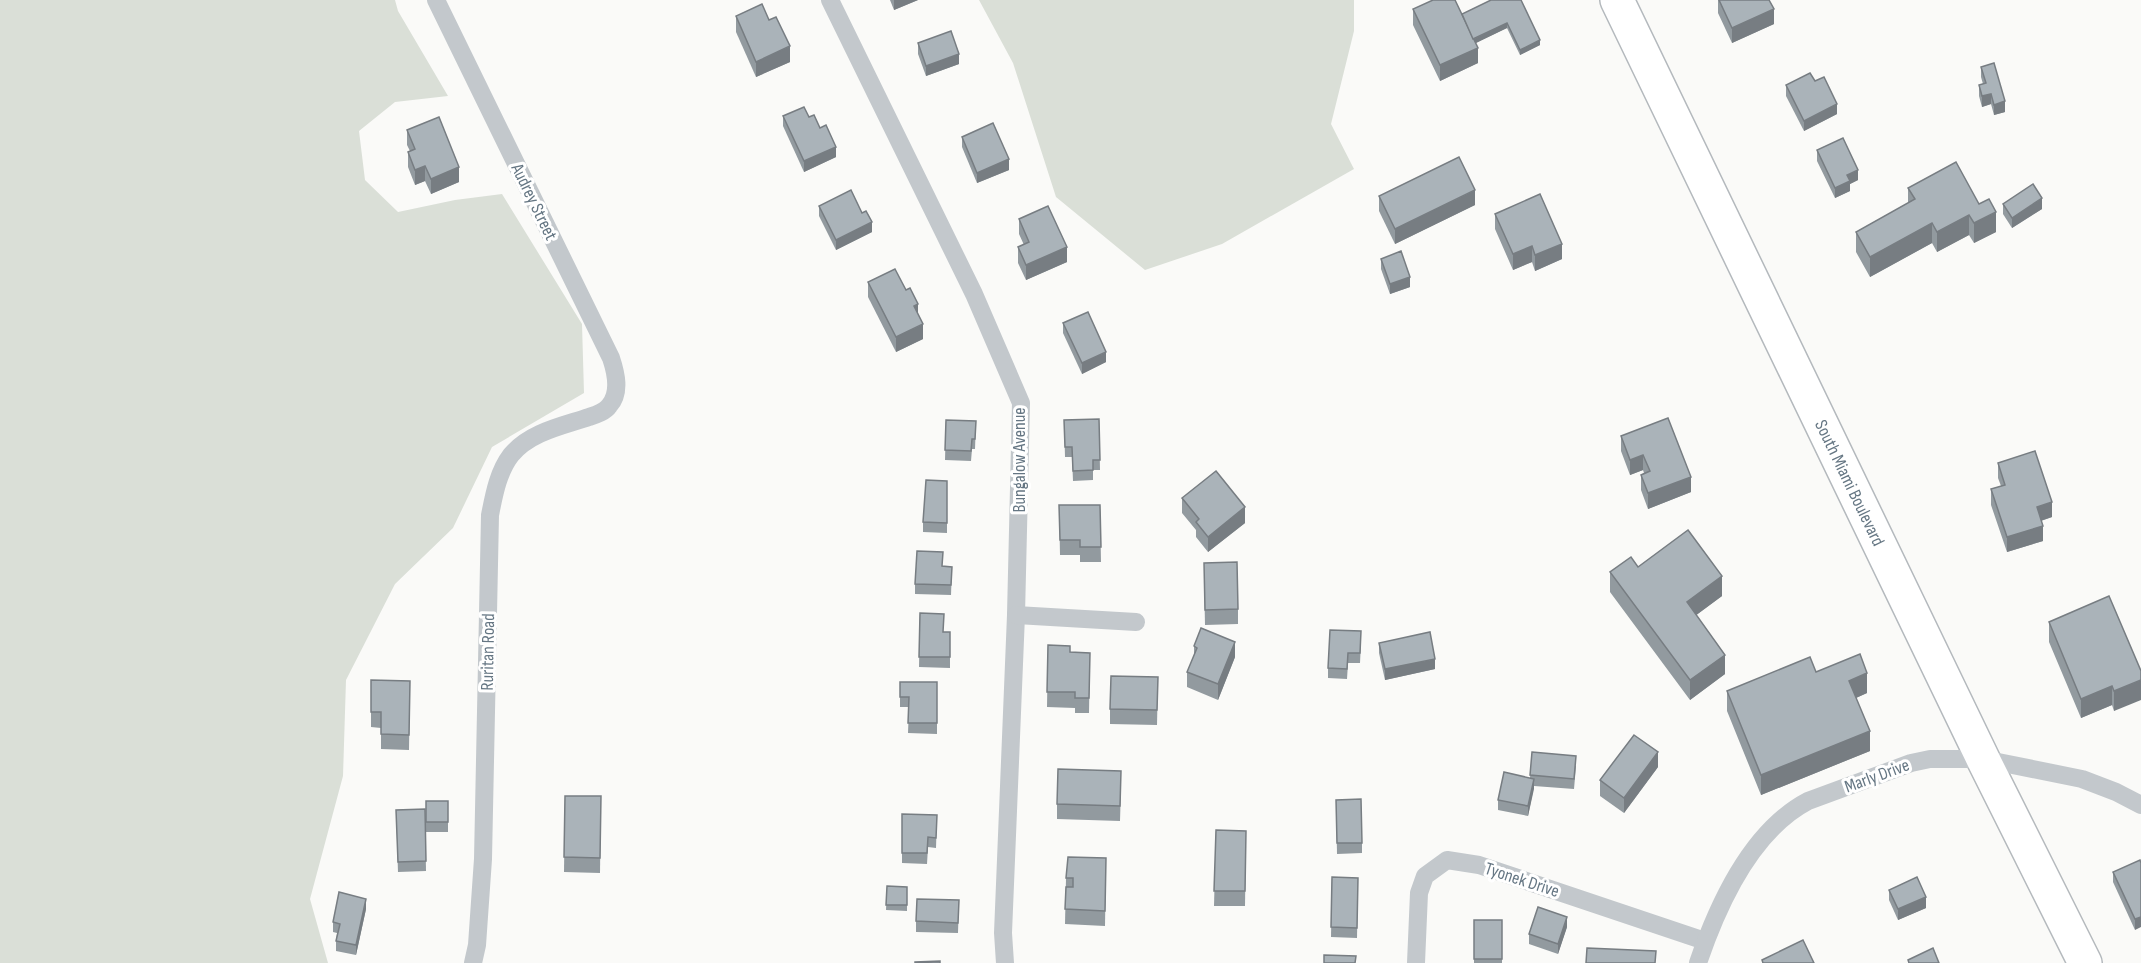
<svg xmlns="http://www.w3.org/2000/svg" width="2141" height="963" viewBox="0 0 2141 963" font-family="'Sofia Sans Condensed',sans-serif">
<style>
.green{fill:#dadfd7}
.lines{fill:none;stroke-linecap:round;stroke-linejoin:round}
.highway-casing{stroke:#b4b9bd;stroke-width:36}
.street{stroke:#c3c8cc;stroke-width:18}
.highway{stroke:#fff;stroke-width:33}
.wall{fill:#929a9f}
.shaded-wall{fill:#777d82}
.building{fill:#aab3b9;stroke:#777d82;stroke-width:1.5}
.labels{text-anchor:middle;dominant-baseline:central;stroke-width:6;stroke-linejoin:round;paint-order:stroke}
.street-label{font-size:18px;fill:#657683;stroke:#fff}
</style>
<rect width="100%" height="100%" fill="#fafaf8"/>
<g class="green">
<polygon points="0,0 395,0 398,11 448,96 395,102 359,131 365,180 398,212 455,200 502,194 582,324 584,393 492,447 453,528 395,584 346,680 343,776 310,899 328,963 0,963"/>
<polygon points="979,0 1354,0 1354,31 1331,124 1354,169 1222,244 1145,270 1056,197 1013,63"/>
</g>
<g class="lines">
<g class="highway-casing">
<g id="highway">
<path id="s1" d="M1617 0 1983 759 2085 963"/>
</g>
</g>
<g class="street">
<path d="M436 0 611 358C616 373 621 393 609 406 605 412 595 415 589 417 562 426 530 432 511 455 498 472 494 495 490 515L483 859 477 945 473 963"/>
<polyline points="830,0 974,294 1021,403 1016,615 1003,933 1005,963"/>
<polyline points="1016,615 1136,622"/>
<polyline points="1416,963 1419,893 1425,876 1447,860 1479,865 1705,941"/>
<path d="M1698 963C1718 904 1751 831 1808 801L1911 763 1930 759H1983L2082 779 2116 792 2141 805"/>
</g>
<use href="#highway" class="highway"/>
</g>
<g class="wall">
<polygon points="890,0 918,0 894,10"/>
<polygon points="1491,0 1540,45 1520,55 1507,28 1475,43 1478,63 1440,81 1413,25 1413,9 1462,14"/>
<polygon points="1718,0 1769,0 1774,24 1732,43 1718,13"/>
<polygon points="736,16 769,20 790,62 756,77 736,32"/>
<polygon points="918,43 959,64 926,76 918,54"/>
<polygon points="1981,67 2005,112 1994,115 1991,104 1982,107 1979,96 1979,85 1983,84 1981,77"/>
<polygon points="1815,81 1837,114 1804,131 1786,96 1786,85"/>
<polygon points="783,116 809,117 836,157 804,172 783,126"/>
<polygon points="407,130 459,182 431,194 425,181 415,185 408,167 408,152 410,151 407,145"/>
<polygon points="962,137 1009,170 977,183 962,147"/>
<polygon points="1817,150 1858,180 1850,184 1850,191 1835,198 1817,161"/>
<polygon points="1908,188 1979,204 1996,232 1974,243 1969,235 1937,252 1932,243 1870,277 1856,252 1856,232 1908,203"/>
<polygon points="1379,196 1475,205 1395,244 1379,211"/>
<polygon points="2003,204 2042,209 2012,228 2003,214"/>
<polygon points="819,206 862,213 872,232 836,250 819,216"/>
<polygon points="1495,214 1562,259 1535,271 1532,262 1513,270 1495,229"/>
<polygon points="1019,219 1067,262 1026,280 1018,263 1018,247 1024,245 1019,234"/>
<polygon points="1381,259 1410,287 1390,294 1381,269"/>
<polygon points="868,282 923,339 896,352 868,297"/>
<polygon points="1063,323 1106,362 1082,374 1063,333"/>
<polygon points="1099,419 1100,470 1093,470 1093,480 1073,481 1072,457 1065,457 1064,420"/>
<polygon points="946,420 976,421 975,449 972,449 971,461 945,460"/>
<polygon points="1621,436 1691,492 1648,509 1641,490 1641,475 1644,473 1643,470 1630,475 1621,451"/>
<polygon points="1998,463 2052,517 2041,521 2043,541 2007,552 1991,505 1991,489 2001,486 1998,478"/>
<polygon points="947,481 947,533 923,532 923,522"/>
<polygon points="1182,498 1245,523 1208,552 1196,537 1196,530 1182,513"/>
<polygon points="1059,505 1100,505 1101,562 1080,562 1080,555 1060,555"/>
<polygon points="943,566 952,567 951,595 915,594 915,584"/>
<polygon points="1638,567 1722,596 1696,615 1725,674 1690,700 1610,592 1610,572"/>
<polygon points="1204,578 1238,609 1238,624 1205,625"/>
<polygon points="920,613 943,632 950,632 950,668 919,667"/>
<polygon points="2049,622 2141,671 2114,711 2112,705 2081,718 2049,642"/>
<polygon points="1361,642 1360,663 1348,663 1347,679 1328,678 1328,668"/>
<polygon points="1379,643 1435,669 1385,680 1379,653"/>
<polygon points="1048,645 1070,652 1090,653 1089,713 1075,713 1075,708 1047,707"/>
<polygon points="1194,646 1235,657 1218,700 1187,687 1187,672 1194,656"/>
<polygon points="1816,672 1867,693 1856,698 1870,751 1761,795 1727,711 1727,691"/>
<polygon points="1158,677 1157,725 1110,724 1110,709"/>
<polygon points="371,680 410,681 409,750 381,749 381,728 371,727"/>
<polygon points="900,682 937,682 937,734 908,733 909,707 900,707"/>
<polygon points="1532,752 1576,766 1574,789 1534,786 1528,816 1498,810 1498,800 1530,778"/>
<polygon points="1658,767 1624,813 1600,796 1600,780"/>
<polygon points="1121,786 1120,821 1057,819 1057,804"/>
<polygon points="565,796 601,796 600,873 564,872"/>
<polygon points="1336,800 1362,843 1362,853 1337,854"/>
<rect x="426" y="801" width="22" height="31"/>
<polygon points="425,809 426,871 398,872 396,810"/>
<polygon points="902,814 937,815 936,848 928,847 927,864 902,863"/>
<polygon points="1216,830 1246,831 1245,906 1214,906"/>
<polygon points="1106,858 1105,926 1065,924 1066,878"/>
<polygon points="2141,863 2135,930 2113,882 2113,872"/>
<polygon points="1332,877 1358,878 1357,938 1331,937"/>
<polygon points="887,886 907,887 907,911 886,910"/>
<polygon points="1889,890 1926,908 1898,920 1889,900"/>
<polygon points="959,900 958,933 916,932 916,921"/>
<polygon points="366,909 356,955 336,951 336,941 337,933 333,932 333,922"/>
<rect x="1474" y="920" width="28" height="43"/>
<polygon points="1567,927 1558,954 1529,944 1529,934"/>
</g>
<g class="shaded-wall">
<polygon points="894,0 918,0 894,10"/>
<polygon points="1774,9 1774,24 1732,43 1732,28"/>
<polygon points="1507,23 1507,28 1470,46 1470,41"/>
<polygon points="1540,40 1540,45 1520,55 1520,50"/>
<polygon points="790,46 790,62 756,77 756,62"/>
<polygon points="1478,48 1478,63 1440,81 1440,65"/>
<polygon points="959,54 959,64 926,76 926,66"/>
<polygon points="1991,94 1991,104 1982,107 1982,96"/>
<polygon points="2005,101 2005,112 1994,115 1994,105"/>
<polygon points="1837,104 1837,114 1804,131 1804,121"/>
<polygon points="836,147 836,157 804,172 804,161"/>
<polygon points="1009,159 1009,170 977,183 977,173"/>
<polygon points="425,166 425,181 415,185 415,170"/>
<polygon points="459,167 459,182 431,194 431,179"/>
<polygon points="1858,170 1858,180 1850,184 1850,191 1835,198 1835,188 1847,175"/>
<polygon points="1475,190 1475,205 1395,244 1395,229"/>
<polygon points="2042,198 2042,209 2012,228 2012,218"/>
<polygon points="1996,212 1996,232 1974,243 1974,223"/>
<polygon points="1969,215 1969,235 1937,252 1937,232"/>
<polygon points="872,222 872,232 836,250 836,240"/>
<polygon points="1932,223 1932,243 1870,277 1870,257"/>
<polygon points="1562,244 1562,259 1535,271 1535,255"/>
<polygon points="1532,246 1532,262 1513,270 1513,254"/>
<polygon points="1067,247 1067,262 1026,280 1026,265"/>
<polygon points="1410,277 1410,287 1390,294 1390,284"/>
<polygon points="918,304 918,319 914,306"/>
<polygon points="923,324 923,339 896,352 896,337"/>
<polygon points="1106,352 1106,362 1082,374 1082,363"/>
<polygon points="1643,455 1643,470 1630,475 1630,460"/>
<polygon points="1691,477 1691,492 1648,509 1648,493"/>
<polygon points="2052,502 2052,517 2037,522 2037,507"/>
<polygon points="1245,507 1245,523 1208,552 1208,537"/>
<polygon points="2043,526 2043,541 2007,552 2007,537"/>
<polygon points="1722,576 1722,596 1687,622 1687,602"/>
<polygon points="1235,642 1235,657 1218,700 1218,684"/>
<polygon points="1725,655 1725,674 1690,700 1690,680"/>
<polygon points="1435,659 1435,669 1385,680 1385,669"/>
<polygon points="1867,673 1867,693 1849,701 1849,681"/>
<polygon points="2141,680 2141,700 2114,711 2114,691"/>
<polygon points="2112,686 2112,705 2081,718 2081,699"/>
<polygon points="1870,731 1870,751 1761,795 1761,775"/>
<polygon points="1658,752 1658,767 1624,813 1624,798"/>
<polygon points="1534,779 1534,789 1528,816 1528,806"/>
<polygon points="1926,897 1926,908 1898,920 1898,909"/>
<polygon points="366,899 366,909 356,955 356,945"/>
<polygon points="1567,917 1567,927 1558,954 1558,944"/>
<polygon points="2141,917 2141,927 2135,930 2135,919"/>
</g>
<g class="building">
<polygon points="1433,0 1455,0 1478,48 1440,65 1413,9"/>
<polygon points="1491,0 1521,0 1540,40 1520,50 1507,23 1473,39 1462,14"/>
<polygon points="1719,0 1769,0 1774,9 1732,28"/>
<polygon points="762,4 769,20 776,17 790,46 756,62 736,16"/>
<polygon points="951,31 959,54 926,66 918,43"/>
<polygon points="1994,63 2005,101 1994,105 1991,94 1982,96 1979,85 1986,83 1981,67"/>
<polygon points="1810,73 1815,81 1824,77 1837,104 1804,121 1786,85"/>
<polygon points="804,107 809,117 814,115 820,128 826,125 836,147 804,161 783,116"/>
<polygon points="439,117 459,167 431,179 425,166 415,170 408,152 415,149 407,130"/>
<polygon points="993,123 1009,159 977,173 962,137"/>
<polygon points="1843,138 1858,170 1847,175 1850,181 1835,188 1817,150"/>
<polygon points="1459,157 1475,190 1395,229 1379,196"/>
<polygon points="1956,162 1979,204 1989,199 1996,212 1974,223 1969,215 1937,232 1932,223 1870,257 1856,232 1915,199 1908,188"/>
<polygon points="2033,184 2042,198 2012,218 2003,204"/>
<polygon points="851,190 862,213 866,211 872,222 836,240 819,206"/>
<polygon points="1540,194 1562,244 1535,255 1532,246 1513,254 1495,214"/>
<polygon points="1048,206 1067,247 1026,265 1018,247 1029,242 1019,219"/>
<polygon points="1401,251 1410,277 1390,284 1381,259"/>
<polygon points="895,269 906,290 910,288 918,304 914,306 923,324 896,337 868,282"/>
<polygon points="1088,312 1106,352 1082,363 1063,323"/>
<polygon points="1668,418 1691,477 1648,493 1641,475 1650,471 1643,455 1630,460 1621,436"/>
<polygon points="1099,419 1100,460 1093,460 1093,470 1073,471 1072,447 1065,447 1064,420"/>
<polygon points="946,420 976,421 975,439 972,439 971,451 945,450"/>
<polygon points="2035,451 2052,502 2037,507 2043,526 2007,537 1991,489 2005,485 1998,463"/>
<polygon points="1216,471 1245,507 1208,537 1196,522 1199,519 1182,498"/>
<polygon points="926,480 947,481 947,523 923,522"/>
<polygon points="1059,505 1100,505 1101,547 1080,547 1080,540 1060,540"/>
<polygon points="1688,530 1722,576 1687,602 1725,655 1690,680 1610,572 1631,557 1638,567"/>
<polygon points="917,551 943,552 942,566 952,567 951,585 915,584"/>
<polygon points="1237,562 1238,609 1205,610 1204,563"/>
<polygon points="2109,596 2141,671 2141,680 2114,691 2112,686 2081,699 2049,622"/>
<polygon points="920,613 944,614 943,632 950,632 950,657 919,657"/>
<polygon points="1201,628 1235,642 1218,684 1187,672 1197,648 1194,646"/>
<polygon points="1330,630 1361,631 1360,653 1348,653 1347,669 1328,668"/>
<polygon points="1430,632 1435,659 1385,669 1379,643"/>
<polygon points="1048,645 1070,646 1070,652 1090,653 1089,698 1075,698 1075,692 1047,692"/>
<polygon points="1860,654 1867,673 1849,681 1870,731 1761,775 1727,691 1810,657 1816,672"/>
<polygon points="1111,676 1158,677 1157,710 1110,709"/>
<polygon points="371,680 410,681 409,735 381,734 381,712 371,712"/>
<polygon points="900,682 937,682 937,723 908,723 909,697 900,697"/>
<polygon points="1634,735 1658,752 1624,798 1600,780"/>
<polygon points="1532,752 1576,756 1574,779 1530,775"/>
<polygon points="1058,769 1121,771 1120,806 1057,804"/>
<polygon points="1504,772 1534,779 1528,806 1498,800"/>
<polygon points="565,796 601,796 600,858 564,857"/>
<polygon points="1361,799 1362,843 1337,843 1336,800"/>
<rect x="426" y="801" width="22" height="21"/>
<polygon points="425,809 426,861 398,862 396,810"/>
<polygon points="902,814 937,815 936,838 928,837 927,853 902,853"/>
<polygon points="1216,830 1246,831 1245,891 1214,891"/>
<polygon points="1068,857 1106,858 1105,911 1065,909 1066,887 1073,887 1073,878 1066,878"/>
<polygon points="2140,860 2141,863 2141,917 2135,919 2113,872"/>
<polygon points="1332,877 1358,878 1357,928 1331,927"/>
<polygon points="1917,877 1926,897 1898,909 1889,890"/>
<polygon points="887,886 907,887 907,905 886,905"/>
<polygon points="339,892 366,899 356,945 336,941 340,924 333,922"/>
<polygon points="917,899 959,900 958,923 916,921"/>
<polygon points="1538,907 1567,917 1558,944 1529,934"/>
<rect x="1474" y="920" width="28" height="39"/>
<polygon points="1803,940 1814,963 1763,963 1762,960"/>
<polygon points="1587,948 1656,951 1655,963 1586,963"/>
<polygon points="1933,948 1939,963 1909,963 1908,960"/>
<polygon points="1324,955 1356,956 1355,963 1324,963"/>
<polygon points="940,961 940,963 915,963 915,962"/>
</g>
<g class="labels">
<g class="street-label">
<text transform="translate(534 202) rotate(64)">Audrey Street</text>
<text transform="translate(1019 460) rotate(-90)">Bungalow Avenue</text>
<text stroke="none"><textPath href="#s1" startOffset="536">South Miami Boulevard</textPath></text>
<text transform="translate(488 652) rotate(-89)">Ruritan Road</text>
<text transform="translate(1877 776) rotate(-20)">Marly Drive</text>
<text transform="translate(1522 880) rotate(18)">Tyonek Drive</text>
</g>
</g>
</svg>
